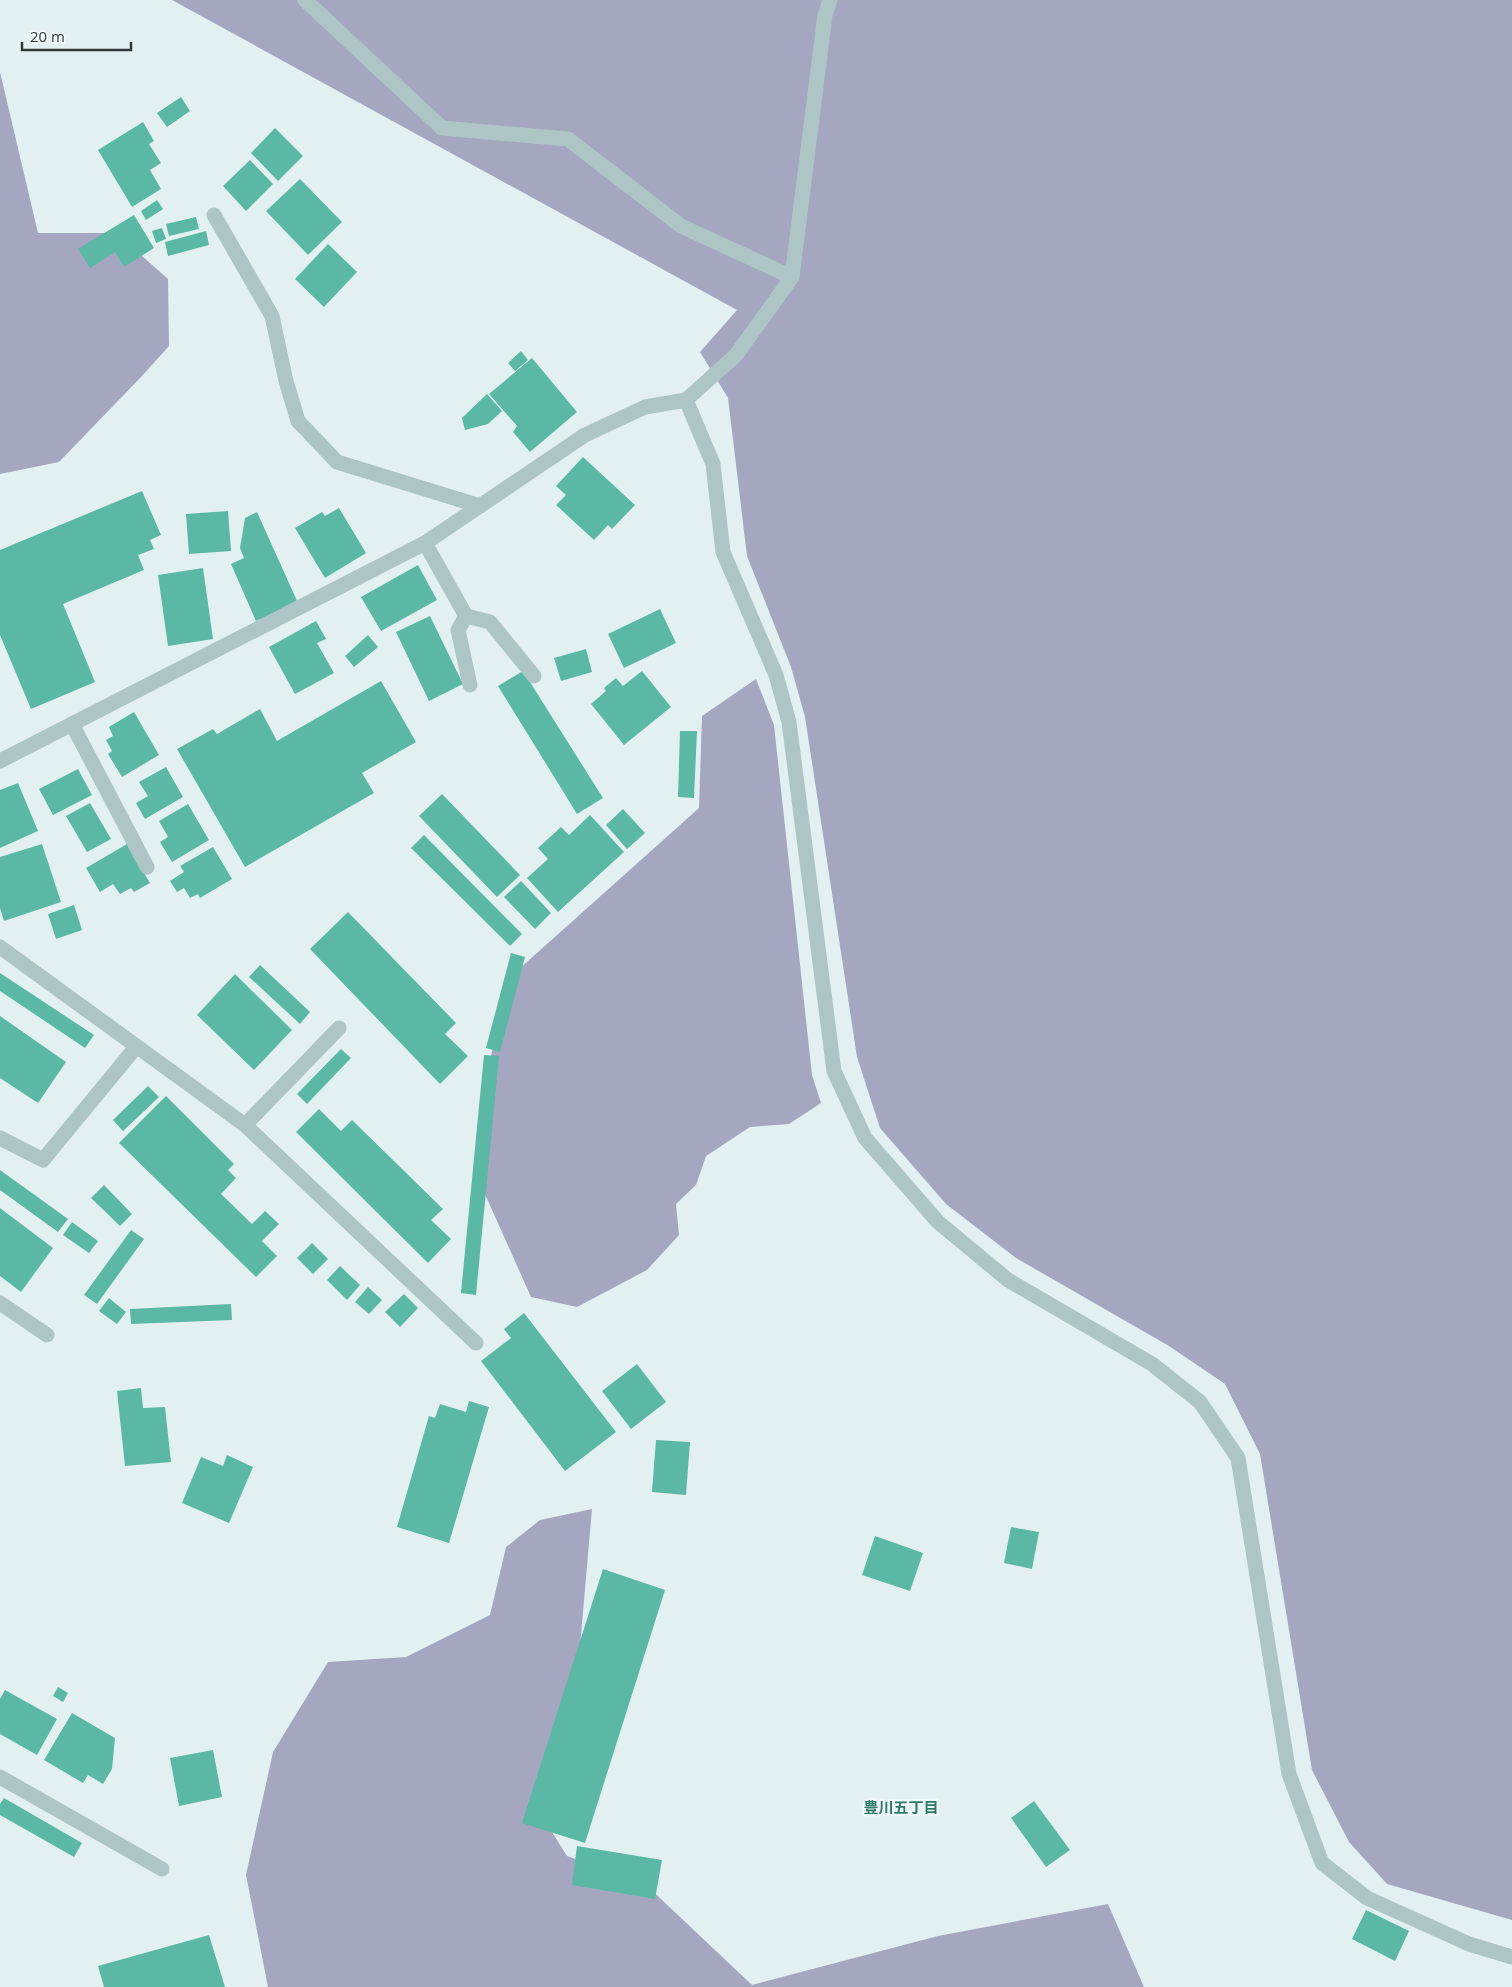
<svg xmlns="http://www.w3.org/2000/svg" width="1512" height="1987" viewBox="0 0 1512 1987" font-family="'Open Sans','Noto Sans JP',sans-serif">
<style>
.green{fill:#a4a7bf}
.building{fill:#5ab8a4}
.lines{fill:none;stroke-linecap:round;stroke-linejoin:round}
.minor{stroke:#adc6c5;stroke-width:15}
.labels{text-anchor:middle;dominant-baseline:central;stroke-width:4.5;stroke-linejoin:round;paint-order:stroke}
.neighbourhood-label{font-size:15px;font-weight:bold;fill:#2e7968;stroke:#eff8f9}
</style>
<rect width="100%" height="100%" fill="#e3f0f1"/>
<g class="green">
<polygon points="172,0 1512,0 1512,1920 1387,1884 1349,1842 1312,1770 1260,1454 1225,1384 1169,1346 1016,1258 946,1204 880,1128 857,1057 805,717 791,667 747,556 728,398 700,352 737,310"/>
<polygon points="0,72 38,233 116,233 168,279 169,346 141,377 59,462 0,474"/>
<polygon points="756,679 774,725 812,1075 821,1103 789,1124 750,1127 706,1156 696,1185 676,1204 679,1235 647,1270 577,1307 531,1297 484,1192 482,1095 509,978 699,808 702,716"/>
<polygon points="592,1509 577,1681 532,1800 567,1856 644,1883 752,1985 938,1936 1108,1904 1144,1987 268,1987 246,1875 273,1752 328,1662 406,1657 490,1615 506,1547 540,1520"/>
</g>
<g class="building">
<polygon points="181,97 190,111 167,127 157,113"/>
<polygon points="143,122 154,141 149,144 161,163 150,170 161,189 132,207 98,150"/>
<polygon points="275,128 303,156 278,181 251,153"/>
<polygon points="250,160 273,184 246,211 223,186"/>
<polygon points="300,179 342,222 308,255 266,211"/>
<polygon points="157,200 163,209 146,220 141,211"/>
<polygon points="134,215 154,248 124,267 115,252 90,268 78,249"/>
<polygon points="196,217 199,229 169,236 166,224"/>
<polygon points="162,228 166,239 156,243 152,231"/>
<polygon points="206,231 209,245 168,256 165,242"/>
<polygon points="328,244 357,272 324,307 295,279"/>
<polygon points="521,351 528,360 515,371 508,363"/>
<polygon points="532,358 577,412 530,452 513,432 517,426 489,394"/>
<polygon points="487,394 502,411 488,424 465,430 462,418"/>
<polygon points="583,457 635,505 612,529 608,525 594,540 556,505 566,495 556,486"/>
<polygon points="142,491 161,535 150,540 154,549 138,555 144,570 63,604 95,682 31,709 0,635 0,550"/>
<polygon points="339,508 366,553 325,578 295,528 322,512 325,516"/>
<polygon points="228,511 231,551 189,554 186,514"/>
<polygon points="257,512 298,603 256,621 231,564 244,558 240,548 245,518"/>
<polygon points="418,565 437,600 381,631 361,597"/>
<polygon points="203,568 213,639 168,646 158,575"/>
<polygon points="660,609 676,643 624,668 608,634"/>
<polygon points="430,616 463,684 429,701 396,632"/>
<polygon points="316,621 326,639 317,643 334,673 295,694 269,647"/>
<polygon points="368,635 378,647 354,667 345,656"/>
<polygon points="586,649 592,672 561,681 554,658"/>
<polygon points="523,671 603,798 577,814 498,686"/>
<polygon points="642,671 671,707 624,745 591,704 606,691 604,688 616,678 623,686"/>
<polygon points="381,681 416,742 362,773 374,793 245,867 177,749 213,729 217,734 260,709 277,741"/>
<polygon points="134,712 159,755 122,777 108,754 112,751 106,740 113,736 109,727"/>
<polygon points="680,731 697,731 694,798 678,797"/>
<polygon points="166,767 183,797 145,819 136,803 148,796 139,782"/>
<polygon points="78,769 92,795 53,815 39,789"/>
<polygon points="18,783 38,831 0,848 0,790"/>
<polygon points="442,794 520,875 497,897 419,816"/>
<polygon points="90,803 111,839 87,852 66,816"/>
<polygon points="188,804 209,840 172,862 160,842 168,837 159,821"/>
<polygon points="623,809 645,833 627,849 606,825"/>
<polygon points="590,815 624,852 558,912 527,878 548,859 538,848 561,827 569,835"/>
<polygon points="424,835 522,934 510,946 411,848"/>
<polygon points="42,844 61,902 4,921 0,908 0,857"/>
<polygon points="127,844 150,883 134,892 131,888 120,894 113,884 100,892 86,868"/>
<polygon points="213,847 232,879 200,898 198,894 190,898 184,888 177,892 170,881 184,872 180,866"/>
<polygon points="521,881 551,913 535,929 504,897"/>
<polygon points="74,905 82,930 56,939 48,914"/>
<polygon points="348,912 456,1023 445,1034 468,1056 440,1084 310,949"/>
<polygon points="511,953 525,957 500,1052 486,1048"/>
<polygon points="260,965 310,1012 300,1024 249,977"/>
<polygon points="0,973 94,1035 85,1048 0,991"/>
<polygon points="235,974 292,1030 254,1070 197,1015"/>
<polygon points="0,1016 66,1062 38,1103 0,1078"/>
<polygon points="341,1049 351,1058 307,1104 297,1094"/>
<polygon points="484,1055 499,1056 476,1295 461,1293"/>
<polygon points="148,1086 159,1097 123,1131 113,1120"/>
<polygon points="166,1096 234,1164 228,1170 236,1178 221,1194 252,1224 265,1211 279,1224 262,1241 277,1256 256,1277 119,1143"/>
<polygon points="319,1109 341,1131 352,1120 443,1209 431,1220 451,1239 428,1263 296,1132"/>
<polygon points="0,1170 68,1219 58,1232 0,1190"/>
<polygon points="104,1185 132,1214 120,1226 91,1198"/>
<polygon points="0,1208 53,1248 21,1292 0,1276"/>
<polygon points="72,1222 98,1241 89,1253 63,1235"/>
<polygon points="131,1230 144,1239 97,1304 84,1295"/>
<polygon points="312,1243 328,1259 313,1274 297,1258"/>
<polygon points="340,1266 360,1285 347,1300 327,1280"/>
<polygon points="368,1287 382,1300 369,1314 355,1302"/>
<polygon points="404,1294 418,1308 400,1327 385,1312"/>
<polygon points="109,1298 126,1312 117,1324 99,1311"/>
<polygon points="231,1304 232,1320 131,1324 130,1309"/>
<polygon points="524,1313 616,1432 565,1471 481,1361 511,1338 504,1329"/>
<polygon points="637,1364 666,1402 631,1429 602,1391"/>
<polygon points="141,1388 143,1408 165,1407 171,1462 125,1466 117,1391"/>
<polygon points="469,1401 489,1407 449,1543 397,1527 429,1416 435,1418 440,1404 466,1412"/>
<polygon points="656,1440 690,1442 686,1495 652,1492"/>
<polygon points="227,1455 253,1467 229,1523 182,1503 201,1457 223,1466"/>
<polygon points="1011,1527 1039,1532 1032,1569 1004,1563"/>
<polygon points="875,1536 923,1553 910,1591 862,1575"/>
<polygon points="603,1569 665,1590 585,1843 522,1823"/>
<polygon points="58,1687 68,1693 63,1702 53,1696"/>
<polygon points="5,1690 57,1719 37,1755 0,1734 0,1699"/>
<polygon points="72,1713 115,1738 112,1769 103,1784 88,1775 83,1783 44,1760"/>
<polygon points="213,1750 222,1797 179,1806 170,1758"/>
<polygon points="4,1798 82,1843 74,1857 0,1815 0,1804"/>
<polygon points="1034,1801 1070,1850 1046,1867 1011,1818"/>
<polygon points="577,1846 662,1860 655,1899 572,1885"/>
<polygon points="1366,1910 1409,1931 1395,1961 1352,1939"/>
<polygon points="209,1935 225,1987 104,1987 98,1966"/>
</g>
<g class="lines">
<g class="minor">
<polyline points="305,0 442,128 568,139 681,226 792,277"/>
<polyline points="214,215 272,316 286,381 298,421 337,462 480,506"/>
<polyline points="686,400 713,464 723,552 776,675 789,722 834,1071 865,1138 938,1222 1008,1280 1152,1364 1200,1402 1238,1458 1289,1774 1322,1863 1367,1898 1469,1944 1512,1957"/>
<polyline points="425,543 466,616 490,622 534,676"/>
<polyline points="466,616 458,630 470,685"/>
<polyline points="72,724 147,867"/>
<polyline points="0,761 425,543 585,435 645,407 686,400 736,355 792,277 825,15 830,0"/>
<polyline points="0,947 245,1125 476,1343"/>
<polyline points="245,1125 339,1028"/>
<polyline points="0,1138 43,1160 136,1047"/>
<polyline points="0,1303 47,1335"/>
<polyline points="0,1777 162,1869"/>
</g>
</g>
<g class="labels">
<g class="neighbourhood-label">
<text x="901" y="1807">豊川五丁目</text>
</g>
</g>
<path d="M22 42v8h109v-8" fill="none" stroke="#2d3937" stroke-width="2.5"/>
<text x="30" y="42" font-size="15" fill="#2d3937" stroke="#eff8f9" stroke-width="4" paint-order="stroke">20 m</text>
</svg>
